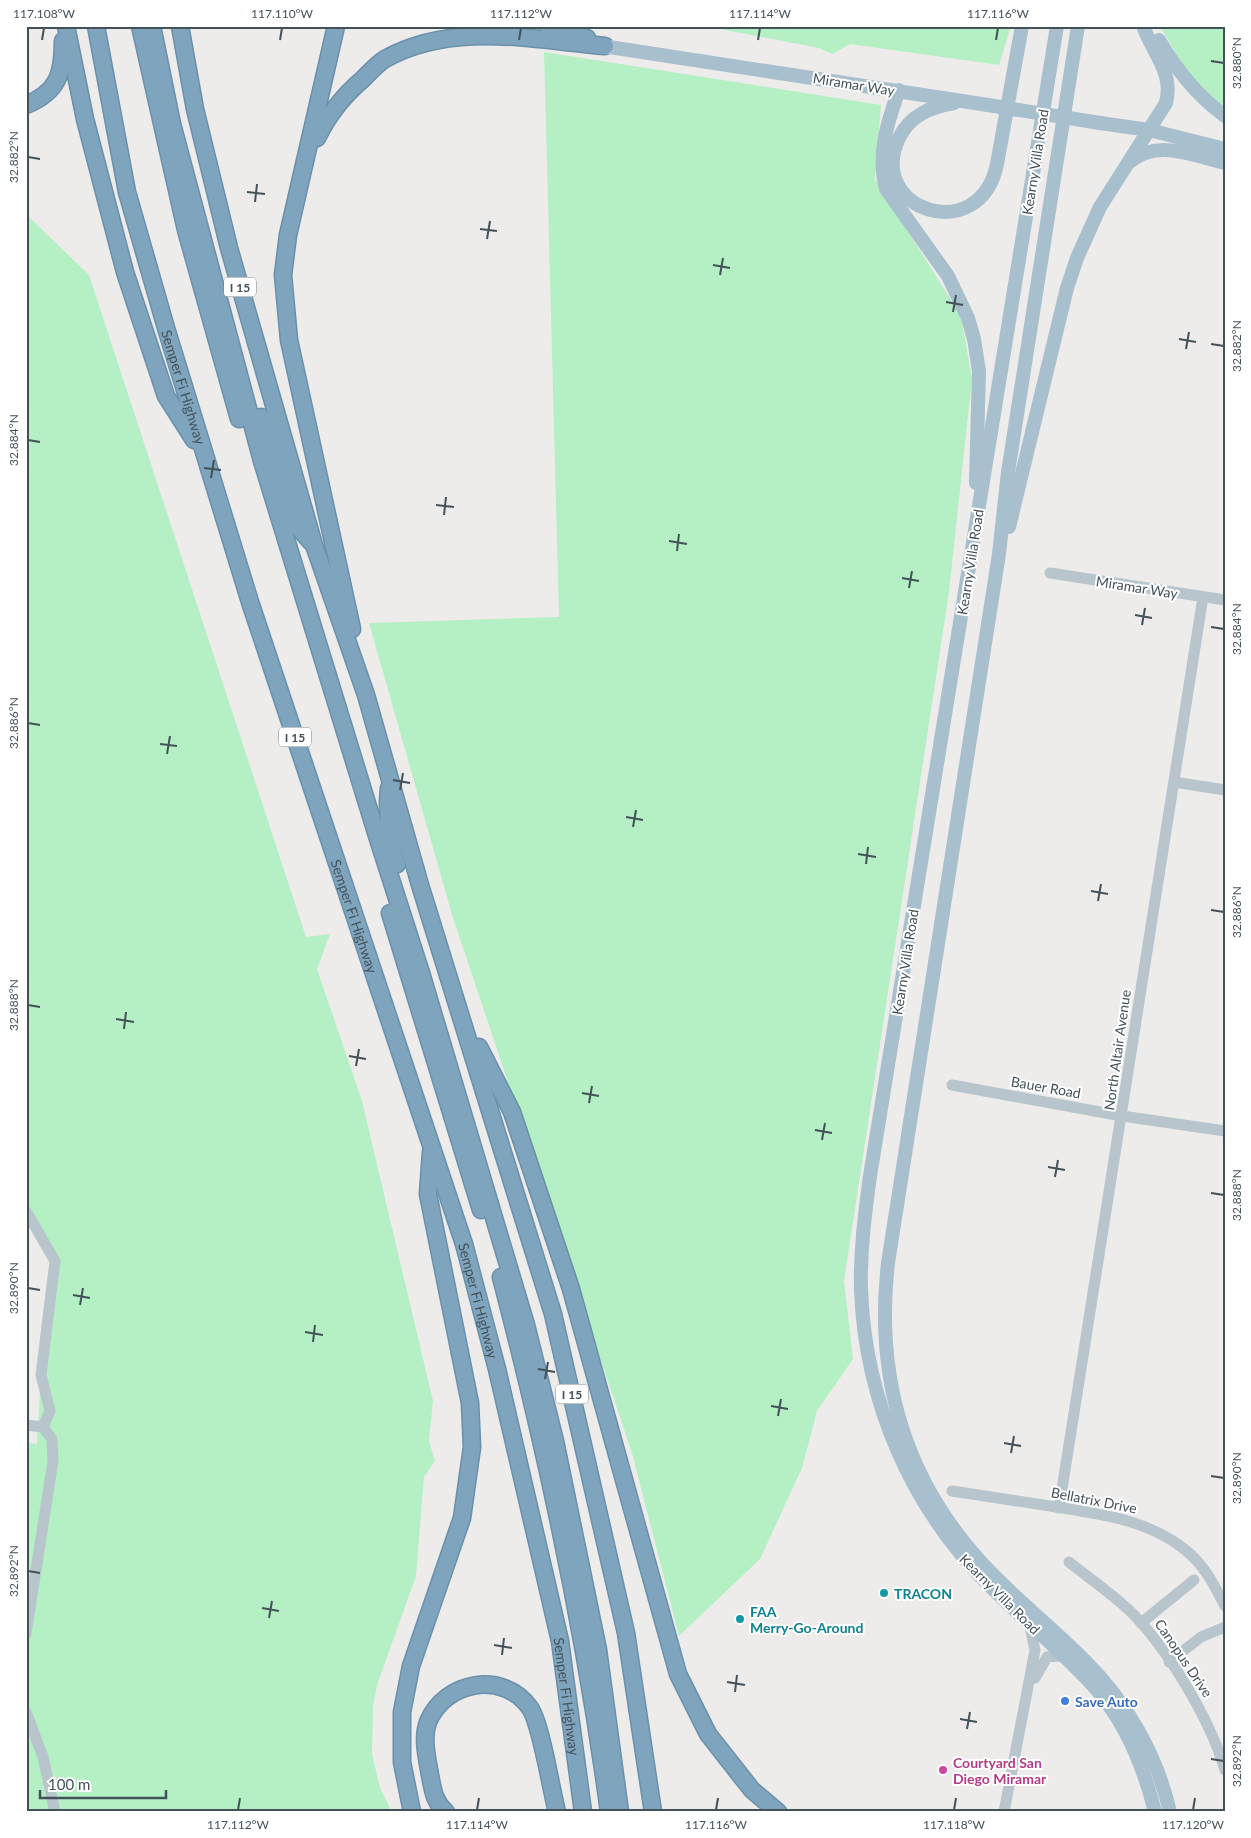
<svg xmlns="http://www.w3.org/2000/svg" width="1251" height="1838" viewBox="0 0 1251 1838" font-family="Lato,sans-serif">
<style>
.green{fill:#b5f0c4}
.lines{fill:none;stroke-linecap:round;stroke-linejoin:round}
.highway-casing{stroke:#6a90aa;stroke-width:19}
.minor{stroke:#b8c5cc;stroke-width:11}
.major{stroke:#a8bfcd;stroke-width:14}
.highway{stroke:#7fa5be;stroke-width:16}
.major-bridge{stroke:#a8bfcd;stroke-width:14}
.ticks{fill:none;stroke:#435159;stroke-width:2}
.culture-dot{fill:#0f9aa8;stroke:#fff;stroke-width:2}
.shop-dot{fill:#3f7fe0;stroke:#fff;stroke-width:2}
.hotel-dot{fill:#d1479c;stroke:#fff;stroke-width:2}
.labels{text-anchor:middle;dominant-baseline:central;stroke-width:4;stroke-linejoin:round;paint-order:stroke}
.shield{fill:#fff;stroke:#7b858b;stroke-width:1}
.shield-label{font-size:12px;font-weight:bold;fill:#435159}
.street-label{font-size:14px;fill:#435159;stroke:#fff}
.culture-label{font-size:14px;font-weight:bold;fill:#0d838f;stroke:#fff;text-anchor:start}
.shop-label{font-size:14px;font-weight:bold;fill:#366cbe;stroke:#fff;text-anchor:start}
.hotel-label{font-size:14px;font-weight:bold;fill:#b23c85;stroke:#fff;text-anchor:start}
.neatline{fill:none;stroke:#435159;stroke-width:2}
.ticks-label{font-size:12px;text-anchor:middle;fill:#435159}
</style>
<rect width="100%" height="100%" fill="#eeebeb"/>
<g class="green">
<polygon points="705,26 1011,26 999,65 850,44 832,54 819,48"/>
<polygon points="1160,26 1225,26 1225,110 1194,84"/>
<polygon points="544,52 881,105 875,179 961,316 972,379 949,592 844,1281 853,1359 817,1411 802,1468 760,1559 679,1636 632,1453 453,918 369,623 559,617"/>
<polygon points="26,214 89,275 306,937 330,934 317,969 362,1101 433,1401 429,1441 435,1461 424,1477 416,1576 377,1685 373,1707 372,1754 380,1788 392,1812 26,1812 26,1442 37,1444 41,1375 55,1261 26,1211"/>
</g>
<g class="lines">
<g class="highway-casing">
<g id="highway">
<polyline points="66,26 85,119 125,272 166,396 194,440"/>
<path id="s1" d="M96 26 127 192 166 328 250 602 464 1244 497 1369 560 1641 583 1812"/>
<polyline points="140,26 186,230 239,419"/>
<polyline points="152,26 172,124 262,461 378,839 421,973 526,1325 555,1441 598,1650 620,1812"/>
<polyline points="180,26 195,109 229,248 314,545 366,695 420,885 553,1314 626,1633 653,1812"/>
<polyline points="336,26 288,235 283,275 289,340 352,629"/>
<polyline points="547,26 587,38"/>
<path d="M26 105C58 92 63 74 63 41"/>
<path d="M317 138C328 115 343 96 363 79 370 72 377 64 385 59 452 21 533 40 605 46"/>
<polyline points="261,417 296,525 311,542"/>
<path d="M389 788C386 814 390 839 397 864"/>
<polyline points="390,913 481,1210"/>
<polyline points="479,1047 512,1112 571,1289 678,1674 708,1734 752,1790 778,1812"/>
<path d="M501 1277C547 1453 585 1631 609 1812"/>
<polyline points="412,1812 402,1762 402,1712 411,1666 462,1518 472,1447 470,1403 428,1194 431,1152"/>
<path d="M446 1812C434 1802 433 1790 430 1775 427 1758 422 1738 428 1722 445 1681 503 1670 530 1708 541 1724 551 1789 557 1812"/>
</g>
</g>
<g class="minor">
<polyline points="1050,573 1225,600"/>
<polyline points="1174,782 1225,790"/>
<polyline points="952,1085 1122,1116 1225,1131"/>
<polyline points="26,1211 55,1261 41,1375 50,1411 43,1427"/>
<polyline points="26,1425 43,1427 52,1439 53,1461 26,1634"/>
<path d="M952 1491C985 1496 1018 1501 1050 1506 1099 1514 1150 1519 1189 1553 1206 1568 1215 1587 1225 1606"/>
<polyline points="1059,1508 1203,597"/>
<path d="M1069 1562C1089 1578 1111 1593 1129 1610 1167 1647 1210 1719 1225 1770"/>
<polyline points="1141,1623 1194,1580"/>
<polyline points="1169,1662 1201,1637 1225,1627"/>
<polyline points="1035,1678 1047,1657 1060,1656 1067,1660"/>
<polyline points="26,1712 43,1757 55,1812"/>
<polyline points="1004,1812 1035,1650 1029,1622"/>
</g>
<g class="major">
<polyline points="482,26 511,31"/>
<path d="M1057 26 870 1176C865 1213 860 1251 861 1289 865 1401 911 1508 991 1587 1026 1622 1064 1653 1097 1690 1126 1724 1144 1768 1155 1812"/>
<path d="M1078 26 1008 472 999 554 888 1263C875 1376 903 1475 979 1560 1012 1597 1052 1627 1086 1662 1127 1703 1157 1755 1170 1812"/>
<path d="M1159 40C1176 69 1197 96 1225 116"/>
<polyline points="596,45 988,105"/>
<path d="M899 90C887 123 877 155 886 189L948 276 968 318 974 339 979 371 976 483"/>
<path d="M954 103C931 107 910 115 899 138 865 210 980 248 997 164L1022 26"/>
<polyline points="1100,123 1149,130 1225,149"/>
<path d="M1131 161C1159 139 1195 156 1225 163"/>
<path d="M1009 527 1067 288 1077 258 1100 207 1166 103C1174 72 1153 54 1143 26"/>
</g>
<use href="#highway" class="highway"/>
<polyline class="major-bridge" points="988,105 1100,123"/>
</g>
<path class="ticks" d="M42 40 44 28M280 40 282 28M519 40 521 28M758 40 760 28M996 40 998 28M1211 61 1224 63M28 157 40 159M247 192 265 194M255 202 257 184M480 229 497 231M487 239 490 221M713 265 730 268M720 275 723 258M946 302 963 305M953 312 956 295M1179 339 1196 342M1211 344 1224 346M1186 349 1189 332M28 440 40 442M204 468 221 470M211 478 214 460M436 505 454 507M444 515 446 497M669 541 687 544M677 551 679 534M902 578 919 581M909 588 912 571M1135 615 1152 618M1142 625 1145 608M1211 627 1224 629M28 723 40 725M160 744 177 746M167 754 170 736M393 780 410 783M400 790 403 773M626 817 643 820M633 827 636 810M858 854 876 857M866 864 868 847M1091 891 1108 894M1098 901 1101 884M1211 910 1224 912M28 1005 40 1007M116 1019 134 1022M124 1029 126 1012M349 1056 366 1059M356 1066 359 1049M582 1093 599 1096M589 1103 592 1086M815 1130 832 1133M822 1140 825 1123M1048 1167 1065 1170M1055 1177 1058 1160M1211 1193 1224 1195M28 1288 40 1290M73 1295 90 1298M80 1305 83 1288M305 1332 323 1335M313 1342 315 1325M538 1369 555 1372M545 1379 548 1362M771 1406 788 1409M778 1416 781 1399M1004 1443 1021 1446M1011 1453 1014 1436M1211 1476 1224 1478M28 1571 40 1573M262 1608 279 1611M269 1618 272 1601M494 1645 512 1648M502 1655 504 1638M727 1682 745 1685M735 1692 737 1675M960 1719 977 1722M967 1729 970 1712M1211 1759 1224 1761M238 1810 240 1798M477 1810 479 1798M716 1810 718 1798M954 1810 956 1798M1193 1810 1195 1798"/>
<g class="culture-dot">
<circle cx="884" cy="1593" r="5"/>
<circle cx="740" cy="1619" r="5"/>
</g>
<circle class="shop-dot" cx="1065" cy="1701" r="5"/>
<circle class="hotel-dot" cx="943" cy="1770" r="5"/>
<g class="labels">
<g class="shield">
<rect x="224" y="277.5" width="32" height="19" rx="4"/>
<rect x="279" y="727.5" width="32" height="19" rx="4"/>
<rect x="556" y="1384.5" width="32" height="19" rx="4"/>
</g>
<g class="shield-label">
<text x="240" y="287">I 15</text>
<text x="295" y="737">I 15</text>
<text x="572" y="1394">I 15</text>
</g>
<g class="street-label">
<text transform="translate(854 84) rotate(9)">Miramar Way</text>
<text transform="translate(1035 162) rotate(-81)">Kearny Villa Road</text>
<text stroke="none"><textPath href="#s1" startOffset="372">Semper Fi Highway</textPath></text>
<text transform="translate(970 562) rotate(-81)">Kearny Villa Road</text>
<text transform="translate(1137 587) rotate(9)">Miramar Way</text>
<text stroke="none"><textPath href="#s1" startOffset="928">Semper Fi Highway</textPath></text>
<text transform="translate(905 962) rotate(-81)">Kearny Villa Road</text>
<text transform="translate(1117 1050) rotate(-82)">North Altair Avenue</text>
<text transform="translate(1046 1087) rotate(10)">Bauer Road</text>
<text stroke="none"><textPath href="#s1" startOffset="1332">Semper Fi Highway</textPath></text>
<text transform="translate(1094 1500) rotate(11)">Bellatrix Drive</text>
<text transform="translate(1000 1594) rotate(45)">Kearny Villa Road</text>
<text transform="translate(1184 1658) rotate(56)">Canopus Drive</text>
<text stroke="none"><textPath href="#s1" startOffset="1738">Semper Fi Highway</textPath></text>
</g>
<g class="culture-label">
<text x="894" y="1593">TRACON</text>
<text x="750" y="1611">FAA<tspan x="750" dy="16">Merry-Go-Around</tspan></text>
</g>
<g class="shop-label">
<text x="1075" y="1701">Save Auto</text>
</g>
<g class="hotel-label">
<text x="953" y="1762">Courtyard San<tspan x="953" dy="16">Diego Miramar</tspan></text>
</g>
</g>
<rect width="1251" height="1838" fill="none" stroke="#ffffff" stroke-width="55"/>
<path d="M40 1790v8h126v-8" fill="none" stroke="#435159" stroke-width="2.5"/>
<text x="48" y="1790" font-size="15" fill="#435159" stroke="#ffffff" stroke-width="4" paint-order="stroke">100 m</text>
<rect x="28" y="28" width="1196" height="1782" class="neatline"/>
<g class="ticks-label">
<text x="44" y="18">117.108°W</text>
<text x="282" y="18">117.110°W</text>
<text x="521" y="18">117.112°W</text>
<text x="760" y="18">117.114°W</text>
<text x="998" y="18">117.116°W</text>
<text transform="translate(1237 63) rotate(-90)" y="4">32.880°N</text>
<text transform="translate(14 157) rotate(-90)" y="4">32.882°N</text>
<text transform="translate(1237 346) rotate(-90)" y="4">32.882°N</text>
<text transform="translate(14 440) rotate(-90)" y="4">32.884°N</text>
<text transform="translate(1237 629) rotate(-90)" y="4">32.884°N</text>
<text transform="translate(14 723) rotate(-90)" y="4">32.886°N</text>
<text transform="translate(1237 912) rotate(-90)" y="4">32.886°N</text>
<text transform="translate(14 1005) rotate(-90)" y="4">32.888°N</text>
<text transform="translate(1237 1195) rotate(-90)" y="4">32.888°N</text>
<text transform="translate(14 1288) rotate(-90)" y="4">32.890°N</text>
<text transform="translate(1237 1478) rotate(-90)" y="4">32.890°N</text>
<text transform="translate(14 1571) rotate(-90)" y="4">32.892°N</text>
<text transform="translate(1237 1761) rotate(-90)" y="4">32.892°N</text>
<text x="238" y="1829">117.112°W</text>
<text x="477" y="1829">117.114°W</text>
<text x="716" y="1829">117.116°W</text>
<text x="954" y="1829">117.118°W</text>
<text x="1193" y="1829">117.120°W</text>
</g>
</svg>
